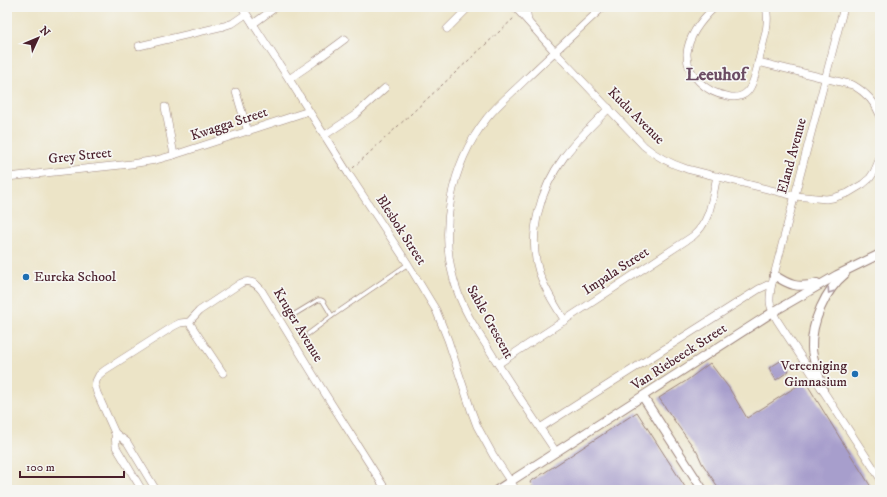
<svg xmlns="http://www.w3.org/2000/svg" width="887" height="497" viewBox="0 0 887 497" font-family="'IM FELL DW Pica',serif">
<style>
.building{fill:#a79ecc}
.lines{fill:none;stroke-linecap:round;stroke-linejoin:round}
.service-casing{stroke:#9b8279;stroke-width:5}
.minor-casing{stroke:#9b8279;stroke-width:8}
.tertiary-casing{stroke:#9b8279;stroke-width:10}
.path{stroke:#9b8279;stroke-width:1;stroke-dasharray:3 3;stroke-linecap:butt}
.service{stroke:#fff;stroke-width:3.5}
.minor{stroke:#fff;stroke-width:7}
.tertiary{stroke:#fff;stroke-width:8}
.oneway{stroke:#ae9aa0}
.poi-dot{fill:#1f6fb2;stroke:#f6f6f2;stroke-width:1.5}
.labels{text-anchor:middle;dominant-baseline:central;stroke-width:3.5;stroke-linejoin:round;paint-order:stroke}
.street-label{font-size:14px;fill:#4a1f2b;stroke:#f6f6f2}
.poi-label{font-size:14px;fill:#4a1f2b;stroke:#f6f6f2;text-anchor:start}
.district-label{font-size:18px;font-weight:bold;fill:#6b4b63;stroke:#f6f6f2}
</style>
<rect width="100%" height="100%" fill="#f6f6f2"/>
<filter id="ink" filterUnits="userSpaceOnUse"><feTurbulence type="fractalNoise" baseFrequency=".025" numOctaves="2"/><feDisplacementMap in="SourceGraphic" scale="8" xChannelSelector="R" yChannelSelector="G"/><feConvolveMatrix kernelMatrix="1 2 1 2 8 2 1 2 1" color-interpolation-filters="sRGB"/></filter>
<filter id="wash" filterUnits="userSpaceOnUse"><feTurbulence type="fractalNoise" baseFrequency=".012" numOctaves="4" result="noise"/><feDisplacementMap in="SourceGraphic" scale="16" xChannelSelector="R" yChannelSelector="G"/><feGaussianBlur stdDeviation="0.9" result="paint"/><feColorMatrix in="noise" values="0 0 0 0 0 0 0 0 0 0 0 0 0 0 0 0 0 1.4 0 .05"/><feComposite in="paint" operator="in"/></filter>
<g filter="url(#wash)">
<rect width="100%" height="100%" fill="#ece4c7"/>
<g id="blocks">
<g class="building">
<polygon points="782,360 789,371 776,380 769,368"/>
<polygon points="710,363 729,388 747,418 805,381 840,438 873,490 720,490 702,463 697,452 678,426 659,398 686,381"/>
<polygon points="637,412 687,490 535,490 530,482"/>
</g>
</g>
</g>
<g filter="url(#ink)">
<use href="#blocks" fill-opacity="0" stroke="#9b8279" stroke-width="1"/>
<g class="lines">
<g class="service-casing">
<g id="service">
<polyline points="290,317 318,300 321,300 323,301 332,316"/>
<polyline points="308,334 332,316 408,264"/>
</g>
</g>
<g class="minor-casing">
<g id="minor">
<polyline points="242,7 289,79 348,173 408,264 431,302 436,310 448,340 471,410 477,426 493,455 516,490"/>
<path d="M515 7 555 52 644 146C657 157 671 164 687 169L795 196 826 199 833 198 848 193 863 184 870 178 874 172 880 158"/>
<polyline points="526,7 528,21"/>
<path d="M715 7C702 19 689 34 687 53 686 75 707 93 727 96 734 98 742 97 747 92 754 85 758 65 760 55 764 39 770 23 766 7"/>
<path d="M844 7 772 283C769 300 768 304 777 320L880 478"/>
<polyline points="253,24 276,7"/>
<polyline points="447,29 469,7"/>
<polyline points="139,46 224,26 233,23 246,14"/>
<path d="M758 62 853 85C865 92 875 102 880 115"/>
<polyline points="289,79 314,62 345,39"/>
<polyline points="236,92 248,132"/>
<polyline points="165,107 174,155"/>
<polyline points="325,135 355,115 385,88"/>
<polyline points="7,177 131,164 156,160 174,155 309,111"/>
<path d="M565 321C555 305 545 290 539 272 527 235 540 189 564 157 577 139 594 124 609 108"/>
<polyline points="189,322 223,373"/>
<path d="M498 364 693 236C711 221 712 198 717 176"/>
<polyline points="540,428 759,289 772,283"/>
<polyline points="115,433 127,442 156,490"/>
<path d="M556 452C535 420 513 389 493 356 480 335 465 314 457 290 437 233 450 165 487 118 498 104 513 92 525 80 551 55 577 31 603 7"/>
<path d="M142 490 116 447 115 433 97 393 95 386 96 381 99 375 105 370 174 326 180 323 189 322 199 311 241 283C250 279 257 284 262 291L319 384 386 490"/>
</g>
</g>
<g class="tertiary-casing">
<g id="tertiary">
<path d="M774 275C789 285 798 289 817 283"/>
<path d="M823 390C821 383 819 376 817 369 815 363 812 356 812 348 811 323 825 290 845 274"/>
<polyline points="643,397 703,490"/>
<polyline points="497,490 773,312 837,275 880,254"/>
</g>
</g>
<polyline class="path" points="353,168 514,18"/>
<use href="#service" class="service"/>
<use href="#minor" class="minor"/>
<use href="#tertiary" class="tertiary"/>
</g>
<defs><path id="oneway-chevron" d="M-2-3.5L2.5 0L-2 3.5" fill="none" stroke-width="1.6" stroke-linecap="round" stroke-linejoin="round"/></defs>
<use class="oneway" href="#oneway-chevron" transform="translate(830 291) rotate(124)"/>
</g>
<g class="poi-dot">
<circle cx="26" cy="277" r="4"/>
<circle cx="855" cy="374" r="4"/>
</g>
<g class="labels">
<g class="street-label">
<text transform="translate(636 116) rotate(45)">Kudu Avenue</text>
<text transform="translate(229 124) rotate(-18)">Kwagga Street</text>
<text transform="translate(80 156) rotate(-6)">Grey Street</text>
<text transform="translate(792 156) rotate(-75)">Eland Avenue</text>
<text transform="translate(401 230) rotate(57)">Blesbok Street</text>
<text transform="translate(616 271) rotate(-33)">Impala Street</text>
<text transform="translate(490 322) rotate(61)">Sable Crescent</text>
<text transform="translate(298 325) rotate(59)">Kruger Avenue</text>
<text transform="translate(679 357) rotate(-33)">Van Riebeeck Street</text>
</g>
<g class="poi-label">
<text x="34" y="277">Eureka School</text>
<text x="847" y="366" text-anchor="end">Vereeniging<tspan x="847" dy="16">Gimnasium</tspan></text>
</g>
<g class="district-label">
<text x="716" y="75">Leeuhof</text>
</g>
</g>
<rect width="887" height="497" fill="none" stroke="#f6f6f2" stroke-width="24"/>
<g transform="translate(38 38) rotate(46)" stroke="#f6f6f2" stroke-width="3" paint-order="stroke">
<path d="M0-3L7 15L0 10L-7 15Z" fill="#4a1f2b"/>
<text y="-6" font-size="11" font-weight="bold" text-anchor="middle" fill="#4a1f2b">N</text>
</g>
<path d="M20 471v6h104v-6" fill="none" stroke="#4a1f2b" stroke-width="2"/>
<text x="26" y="471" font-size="12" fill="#4a1f2b" stroke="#f6f6f2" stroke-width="3" paint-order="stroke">100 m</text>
</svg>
